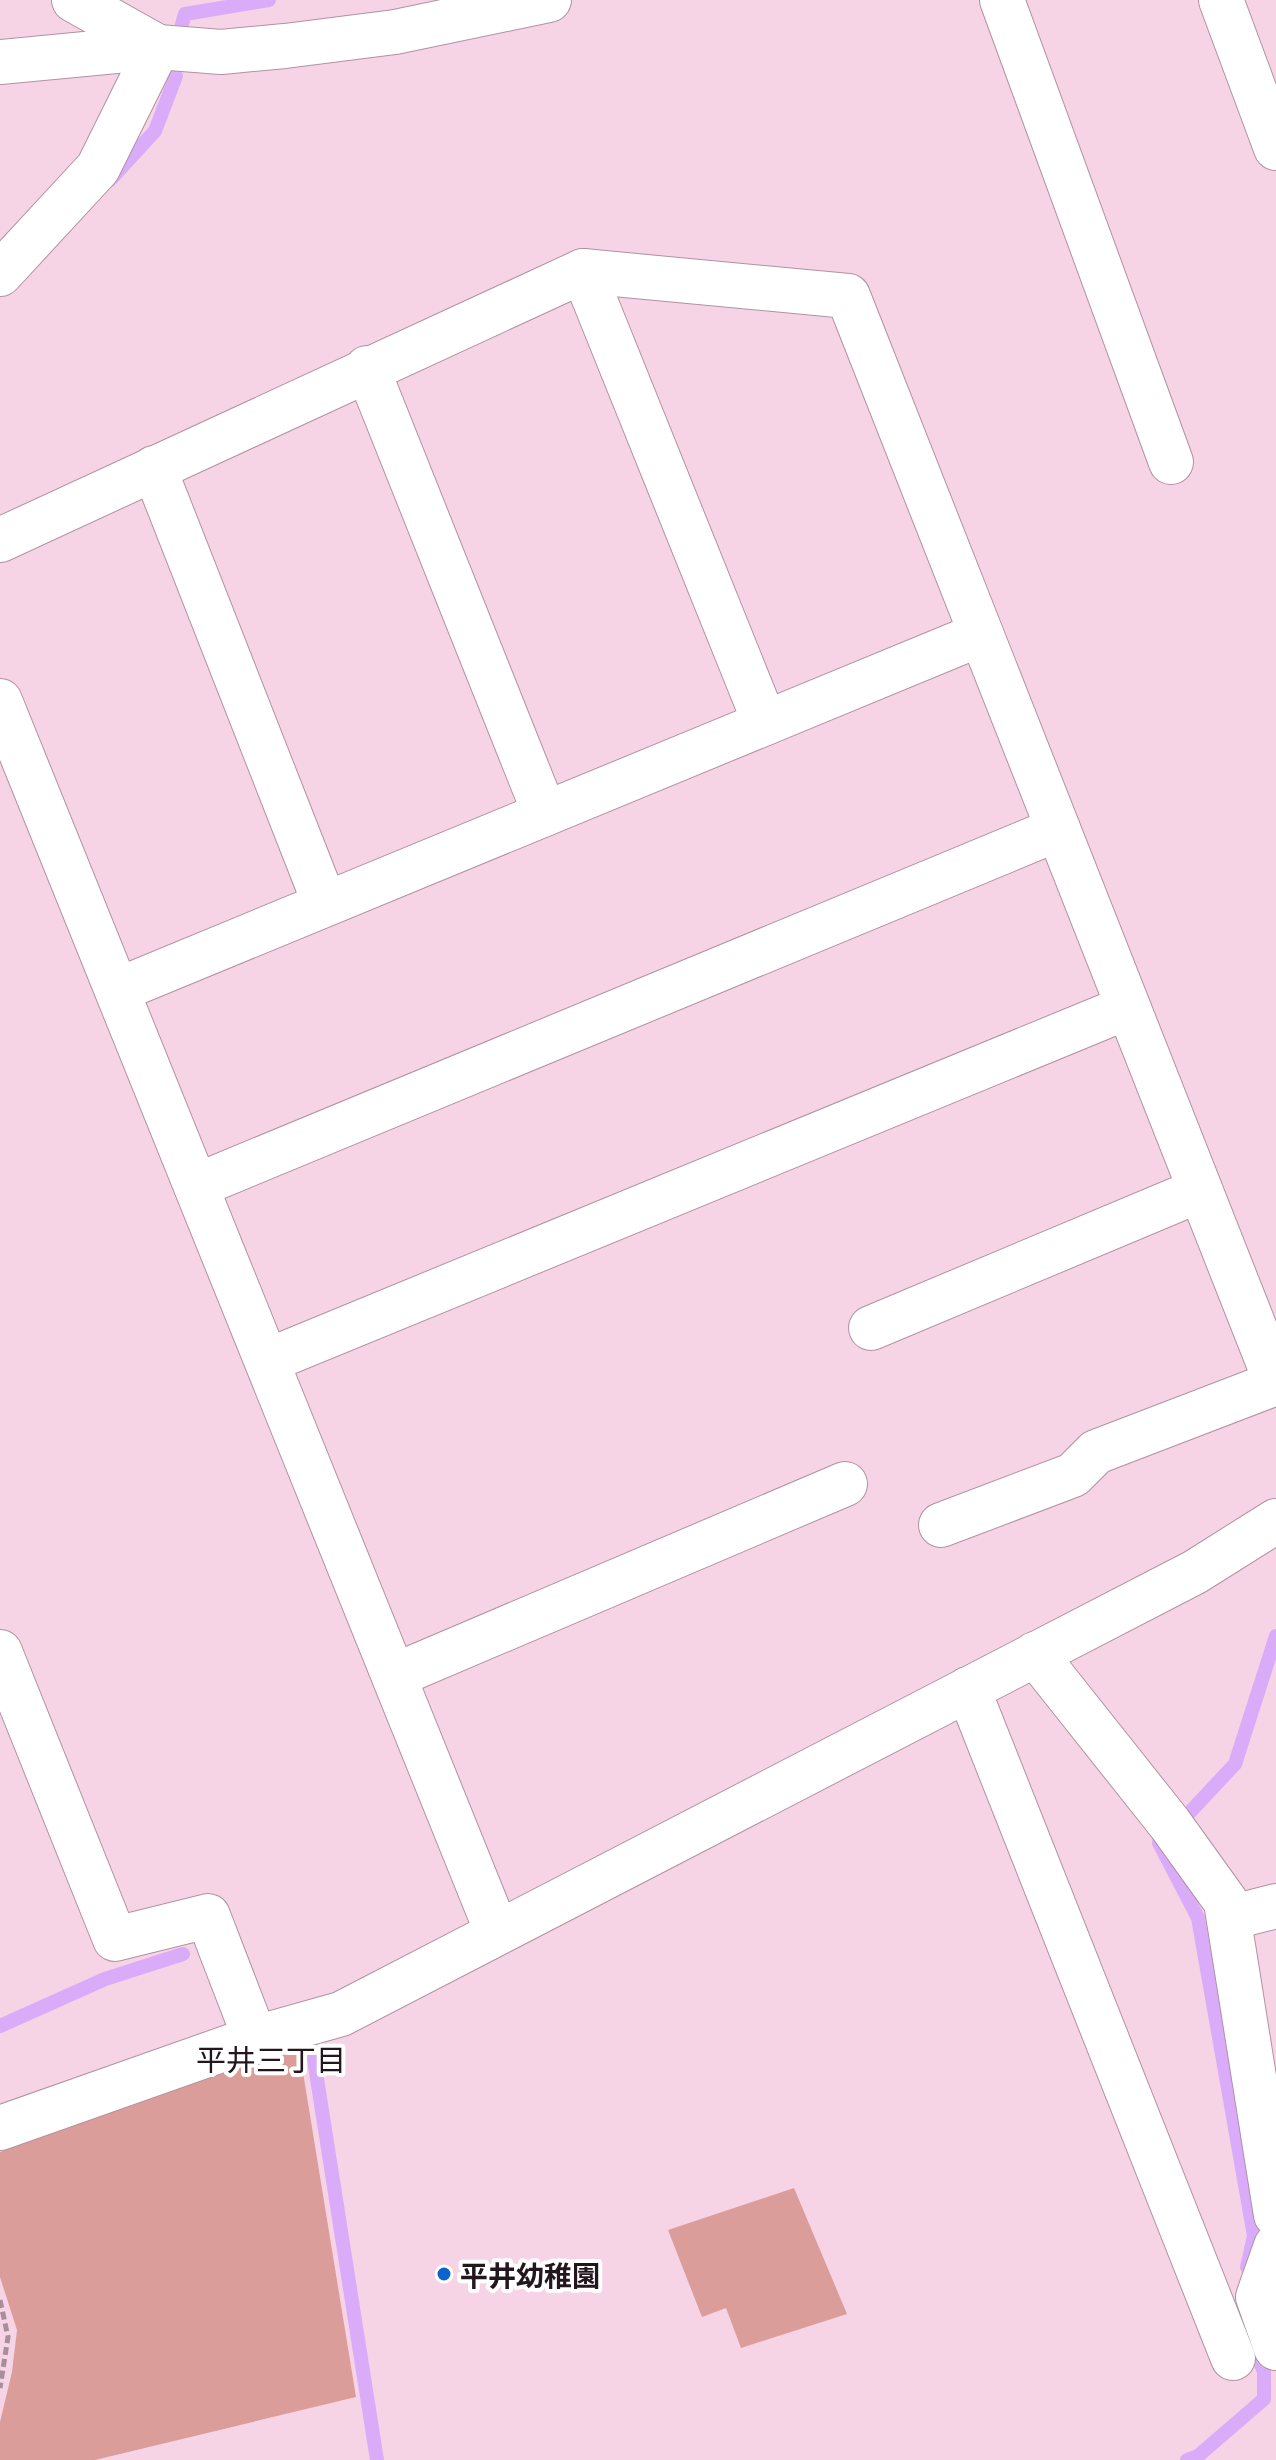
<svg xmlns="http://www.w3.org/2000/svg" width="1276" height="2460" viewBox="0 0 1276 2460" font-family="Literata,'Noto Sans JP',serif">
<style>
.green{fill:#db9d99}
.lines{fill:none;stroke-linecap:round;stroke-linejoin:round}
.stream{stroke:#daabf9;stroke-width:14}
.minor-casing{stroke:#b192a1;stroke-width:46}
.path{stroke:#a88e9b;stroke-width:5;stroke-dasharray:8 4;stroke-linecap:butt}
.minor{stroke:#fff;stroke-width:44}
.poi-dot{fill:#0b64ce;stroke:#fff;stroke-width:3}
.labels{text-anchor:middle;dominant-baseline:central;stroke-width:8;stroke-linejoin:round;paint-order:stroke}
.poi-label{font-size:28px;font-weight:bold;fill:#22171d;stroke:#fff;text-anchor:start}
.neighbourhood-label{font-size:30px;fill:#22171d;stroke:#fff}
</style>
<rect width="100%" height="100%" fill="#f6d4e5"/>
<g class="green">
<polygon points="299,2048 356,2397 95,2460 0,2460 0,2422 12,2372 17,2330 0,2277 0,2152 179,2084"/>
<polygon points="794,2188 847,2314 741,2348 726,2308 702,2317 668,2230"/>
</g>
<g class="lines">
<g class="stream">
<polyline points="182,24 185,14 269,0"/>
<polyline points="110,180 155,131 176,76"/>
<polyline points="1177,1826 1235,1764 1276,1636"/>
<polyline points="1162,1840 1159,1843 1198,1918 1254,2236 1247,2267"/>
<polyline points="0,2026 105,1979 183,1954"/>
<polyline points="312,2047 377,2460"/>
<polyline points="1187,2460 1198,2456 1264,2399 1264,2372 1255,2348"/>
</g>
<g class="minor-casing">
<g id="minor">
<polyline points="74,0 158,47"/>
<polyline points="1002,0 1171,462"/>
<polyline points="1221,0 1276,148"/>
<polyline points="0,62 158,47 221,52 285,46 395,32 549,0"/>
<polyline points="583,271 765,723"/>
<polyline points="0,274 98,168 158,47"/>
<polyline points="367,368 545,814"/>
<polyline points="154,468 325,904"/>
<polyline points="0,540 583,271 848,296 1276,1382"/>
<polyline points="0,701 497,1932"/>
<polyline points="118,990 981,634"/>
<polyline points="196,1186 1058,829"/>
<polyline points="871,1328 1200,1190"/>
<polyline points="267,1361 1128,1007"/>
<polyline points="941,1525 1073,1475 1096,1452 1276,1383"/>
<polyline points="0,1652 115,1939 208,1916 255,2038"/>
<polyline points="1035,1654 1170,1824 1226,1902 1276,2215"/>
<polyline points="394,1676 845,1484"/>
<polyline points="968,1689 1233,2358"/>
<polyline points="1229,1918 1276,1906"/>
<polyline points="0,2128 255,2038 341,2014 1195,1572 1276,1521"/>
<polyline points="1276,2246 1258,2297 1276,2348"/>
</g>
</g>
<polyline class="path" points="0,2300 8,2337 0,2388"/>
<use href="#minor" class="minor"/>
</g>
<circle class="poi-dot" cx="444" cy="2274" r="8"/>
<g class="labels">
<g class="poi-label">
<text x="460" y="2274">平井幼稚園</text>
</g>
<g class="neighbourhood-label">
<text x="271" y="2058">平井三丁目</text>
</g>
</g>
</svg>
